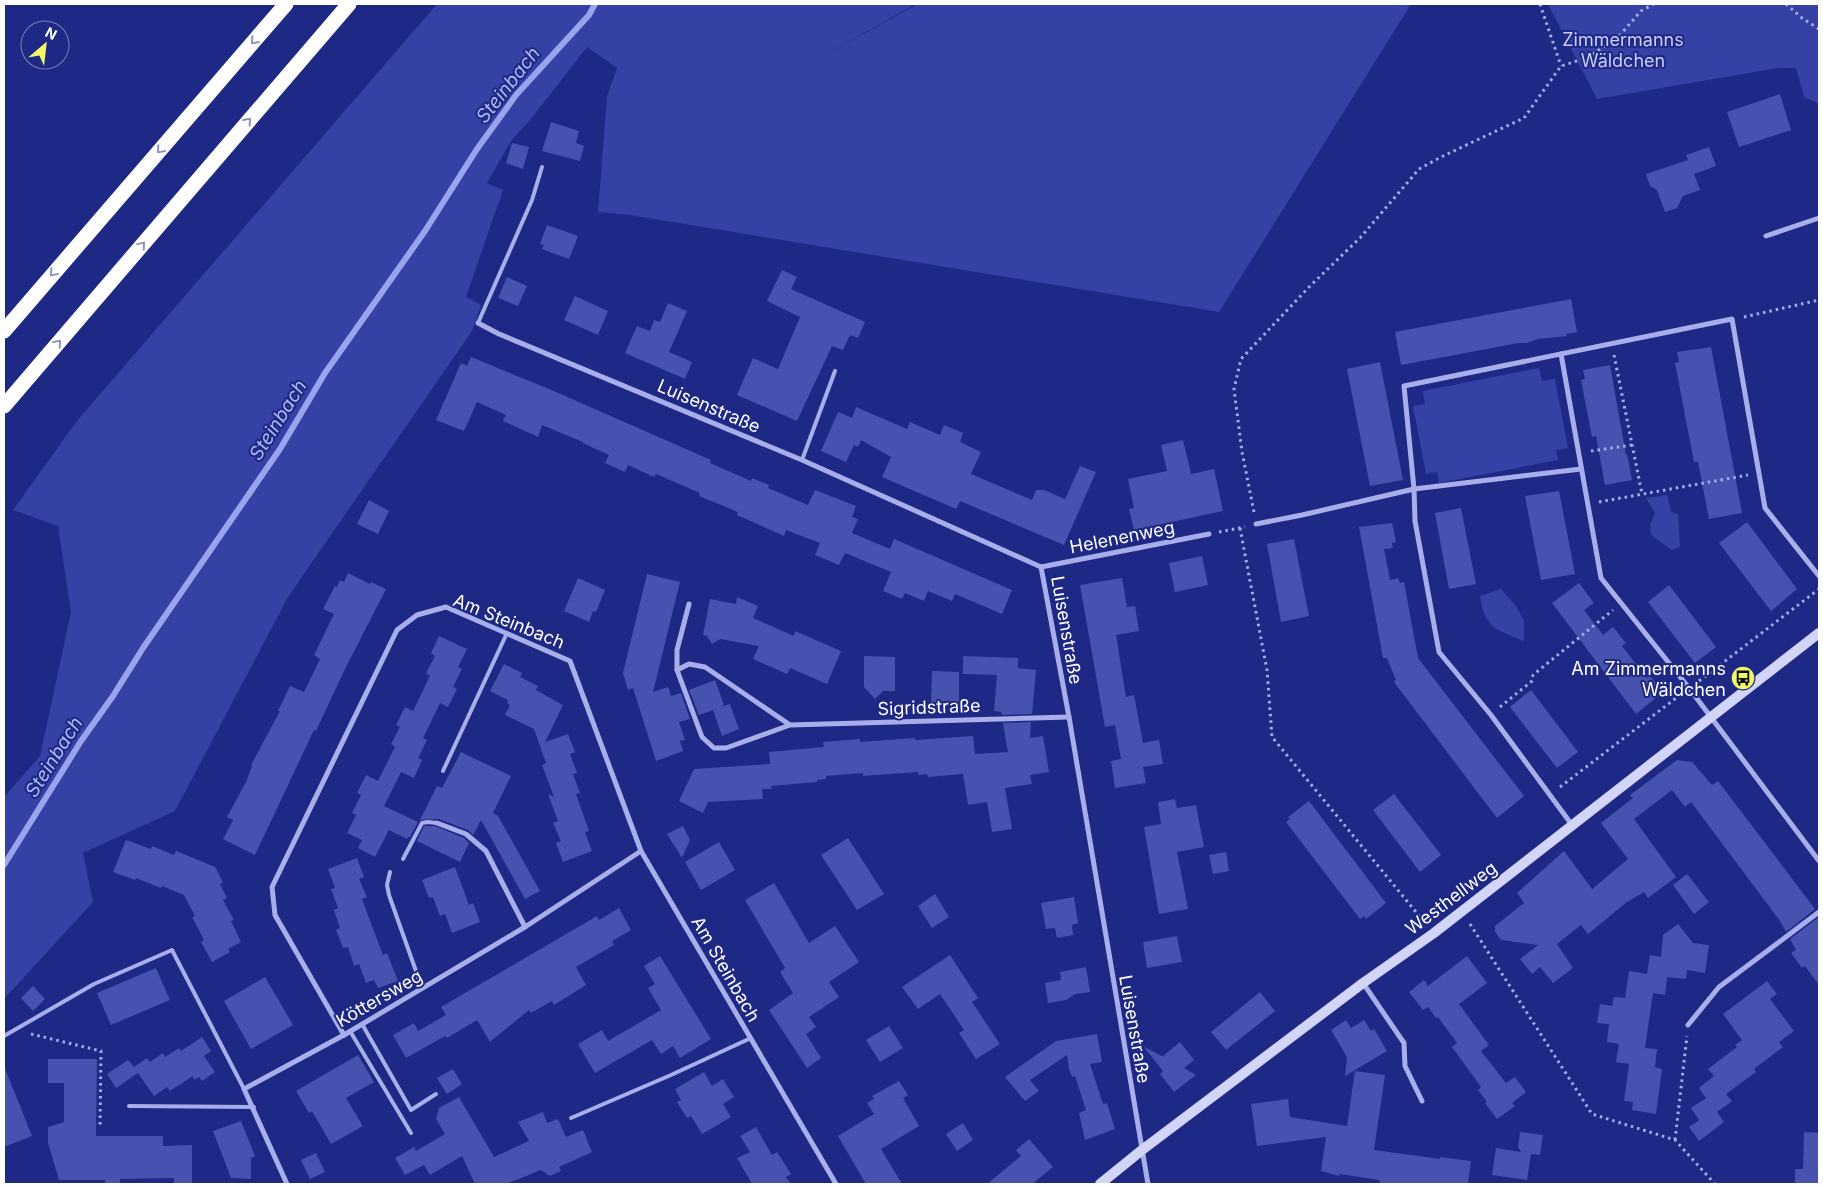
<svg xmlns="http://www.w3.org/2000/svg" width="1823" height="1188" viewBox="0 0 1823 1188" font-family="Inter,sans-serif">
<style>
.green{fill:#3541a5}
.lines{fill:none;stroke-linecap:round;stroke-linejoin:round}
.stream{stroke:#9aa4ec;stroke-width:6}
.building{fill:#4752ae}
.path{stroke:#a7aeea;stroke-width:3;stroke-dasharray:2.5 4;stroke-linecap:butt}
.lane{stroke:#a7aeea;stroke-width:4}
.street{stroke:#a7aeea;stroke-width:5}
.secondary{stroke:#d2d5f8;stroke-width:10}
.highway{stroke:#fff;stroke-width:15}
.oneway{stroke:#8e94c2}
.labels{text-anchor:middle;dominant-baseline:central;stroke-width:4;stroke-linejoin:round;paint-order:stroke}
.park-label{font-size:18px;fill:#cbd0f8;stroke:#1e2885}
.street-label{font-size:18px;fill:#fff;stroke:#1e2885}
.poi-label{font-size:18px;fill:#fff;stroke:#1e2885;text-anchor:end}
.water-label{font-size:19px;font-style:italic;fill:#b2b9f2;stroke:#1e2885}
</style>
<rect width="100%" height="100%" fill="#1e2885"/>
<g class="green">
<polygon points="437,4 916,4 817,59 918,4 1411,4 1219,312 630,215 598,212 607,96 617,68 587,47 531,119 511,141 487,183 503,190 466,297 481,305 472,331 288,597 175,811 83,853 93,902 4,999 4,797 40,756 71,612 58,526 13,510 76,422"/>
<polygon points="1548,4 1819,4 1819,104 1804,97 1796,68 1778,68 1597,99"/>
<polygon points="1539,368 1542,381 1555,379 1568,448 1556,450 1558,460 1439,483 1437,472 1426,474 1413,406 1425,404 1423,391"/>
<polygon points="1667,495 1671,512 1678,514 1680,547 1672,550 1651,535 1650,525 1655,513 1646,498"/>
<path d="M1501 589 1516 606 1524 621V641C1496 629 1485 629 1480 596Z"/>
</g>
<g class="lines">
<polyline class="stream" points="4,865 81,741 113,696 143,648 280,449 325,373 425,231 477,149 516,95 589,15 595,4"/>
</g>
<g class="building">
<polygon points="1780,94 1791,130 1739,147 1727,112"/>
<polygon points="551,122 579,131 576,143 584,146 580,161 542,151"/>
<polygon points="512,143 529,147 523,169 506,163"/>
<polygon points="1709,147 1716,166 1694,174 1700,190 1683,196 1677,208 1665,212 1657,190 1650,186 1646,174 1688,160 1686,155"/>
<polygon points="547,225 578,236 569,259 542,249 544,245 540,244"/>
<polygon points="782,270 797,277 791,289 865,322 858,338 850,335 843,350 832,346 797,421 737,395 753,358 778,369 800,317 767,301"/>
<polygon points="507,277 527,286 518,306 498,298"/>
<polygon points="575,296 608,311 598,335 564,320"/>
<polygon points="1571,299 1577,332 1566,334 1567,336 1538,339 1527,343 1519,343 1401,365 1395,332"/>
<polygon points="668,303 687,311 669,352 692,362 685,379 625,353 637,326 650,331 654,320 660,322"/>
<polygon points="1711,347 1742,513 1709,519 1698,462 1694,462 1675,363 1679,362 1677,352"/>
<polygon points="471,357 556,392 711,460 710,463 751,481 752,478 769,485 768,488 808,505 815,490 856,506 852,517 858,519 852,533 890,549 894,539 1012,590 1002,614 955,594 952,601 928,591 924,601 905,593 902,599 883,591 891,572 845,553 839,565 815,555 820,543 786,530 784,536 737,515 738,512 699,496 700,493 656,474 654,477 628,465 625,472 605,463 609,455 583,443 583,442 542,425 538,437 503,421 506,415 477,402 464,431 436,420 461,363 467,366"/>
<polygon points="1380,362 1403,480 1370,486 1347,369"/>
<polygon points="1610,365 1626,455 1627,454 1632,480 1605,485 1596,436 1592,437 1581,380 1585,379 1583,370"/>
<polygon points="856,407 907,429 910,422 940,435 944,425 963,433 960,442 981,452 971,474 1032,500 1036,490 1044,490 1065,499 1080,466 1096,472 1064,545 960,501 956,509 882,477 891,457 861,440 858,447 854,445 846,462 821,451 838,412 852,418"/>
<polygon points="1183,440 1191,474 1214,469 1223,511 1134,530 1129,509 1134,508 1128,479 1167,471 1161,445"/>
<polygon points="1559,491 1575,574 1541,580 1525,496"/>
<polygon points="369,500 389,511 378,534 357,524"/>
<polygon points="1461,508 1476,584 1449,589 1435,513"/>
<polygon points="1747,522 1797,589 1771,611 1719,543"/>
<polygon points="1392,523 1396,542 1392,543 1393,548 1384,549 1390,580 1398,578 1400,583 1404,582 1418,658 1524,796 1497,818 1394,682 1396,680 1387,658 1383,658 1359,527"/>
<polygon points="1294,539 1309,616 1281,622 1267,544"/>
<polygon points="1202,556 1208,585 1175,592 1169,563"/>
<polygon points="348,573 370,584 371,582 386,589 344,671 316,731 314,730 255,855 223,839 233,820 227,817 246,782 252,766 251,765 280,711 278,711 290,686 304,692 320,659 314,655 334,614 323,609 335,586 337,587 340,580 344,582"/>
<polygon points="647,574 680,582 653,692 668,687 671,696 681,693 690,719 679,722 685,740 680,741 683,751 656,761 633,688 628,690 623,673"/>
<polygon points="578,578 605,590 596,612 593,611 589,622 564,611"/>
<polygon points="1122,578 1127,607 1135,606 1139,631 1116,635 1126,697 1134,695 1143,743 1159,740 1163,764 1143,767 1146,783 1115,788 1111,761 1121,759 1115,725 1105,727 1080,585"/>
<polygon points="1579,583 1594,603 1584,610 1603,635 1613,627 1626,643 1622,646 1625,650 1647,678 1650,676 1663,692 1636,714 1552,603"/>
<polygon points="1669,585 1716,647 1695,663 1648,602"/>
<polygon points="737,597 758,606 753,618 794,636 795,631 841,651 827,684 790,668 787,674 753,659 759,646 720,639 712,644 707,636 703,635 710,599 736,604"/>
<polygon points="439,636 467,649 458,667 462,669 453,687 457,689 448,707 440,703 423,738 427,740 418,758 422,760 414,778 401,772 384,806 418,822 410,837 408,837 407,839 389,830 375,857 358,848 362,840 347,833 356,815 352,813 361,795 357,793 366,775 378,781 395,747 391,744 400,727 396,725 405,707 413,711 430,676 426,673 435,656 431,653"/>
<polygon points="864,656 895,657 895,691 883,691 875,699 864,687"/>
<polygon points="963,656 1018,658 1018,668 1036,670 1032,714 1002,715 1001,712 994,711 997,675 963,674"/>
<polygon points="504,664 522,673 520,677 538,686 536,690 563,705 545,742 568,734 575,752 570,754 577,773 573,774 580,793 576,794 589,831 585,832 592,851 563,862 556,843 561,841 553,823 558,821 548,794 554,797 542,765 546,763 534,729 505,715 510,705 507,703 508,700 490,691"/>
<polygon points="932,671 959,672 959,702 931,702"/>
<polygon points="715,680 724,705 721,707 730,704 739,729 722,736 713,710 699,715 689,690"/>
<polygon points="1531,690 1578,752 1557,768 1510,707"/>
<polygon points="1031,722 1030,738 1043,736 1049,772 1030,775 1032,784 1005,788 1012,829 992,832 987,802 968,805 963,774 928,777 927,774 918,775 918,772 863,776 863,773 826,776 826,779 817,780 817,782 771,786 772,789 762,789 763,799 708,802 703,813 679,801 694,769 770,764 769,752 824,747 823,742 860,739 860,742 915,738 915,740 973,736 975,754 1008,752 1003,723"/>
<polygon points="461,752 511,776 493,813 498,816 540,891 525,899 481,820 473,835 468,830 439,819 420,820 437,786 442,788"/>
<polygon points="1677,760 1692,762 1712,785 1718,781 1815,909 1786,932 1780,921 1691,802 1685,807 1672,790 1634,819 1676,877 1648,898 1644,892 1627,902 1588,934 1581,925 1557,944 1573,968 1553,983 1540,967 1532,974 1520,959 1538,945 1501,940 1495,932 1495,926 1524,903 1517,893 1564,851 1592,889 1628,859 1601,823 1633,798 1630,795"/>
<polygon points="1394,794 1441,855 1420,872 1373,810"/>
<polygon points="1175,799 1177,808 1196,805 1204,847 1177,852 1188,909 1159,914 1144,827 1161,824 1158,802"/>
<polygon points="1309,801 1386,903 1366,919 1364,916 1360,919 1286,822 1290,819 1288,817"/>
<polygon points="424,826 435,826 464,838 469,843 460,862 417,841"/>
<polygon points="683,826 690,840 682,858 667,834"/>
<polygon points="848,838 884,894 857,910 821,855"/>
<polygon points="126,840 151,849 152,846 174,855 176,851 215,867 223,882 220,884 227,898 223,900 234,920 231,921 241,942 228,949 230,952 212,962 201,942 204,940 192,917 195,916 184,895 162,886 161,888 136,878 135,880 113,872"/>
<polygon points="719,842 735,870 701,890 685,862"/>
<polygon points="1226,852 1229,871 1213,874 1209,855"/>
<polygon points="357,858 364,877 359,879 367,897 362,899 383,955 387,953 398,981 378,988 374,980 366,983 359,964 354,966 348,947 343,948 336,930 340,928 334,910 338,908 331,889 335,888 328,869"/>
<polygon points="455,867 469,905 473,903 480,922 452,933 445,914 440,916 433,897 429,898 422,880"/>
<polygon points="1687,874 1709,902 1694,914 1673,885"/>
<polygon points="774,883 809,943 835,926 859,962 829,982 839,997 809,1017 816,1027 806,1034 821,1058 807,1068 769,1010 793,993 780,972 785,968 745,900"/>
<polygon points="935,894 949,917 932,928 918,906"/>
<polygon points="1074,897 1078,923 1072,925 1073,935 1057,938 1055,928 1046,929 1041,903"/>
<polygon points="619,908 631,930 612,941 614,945 576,967 586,985 554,1005 552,1001 531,1013 529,1010 490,1042 477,1020 447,1038 445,1036 406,1058 393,1035 414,1023 418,1031 446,1015 441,1007 597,916 599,920"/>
<polygon points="1819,917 1819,985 1805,966 1802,968 1791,953 1796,950 1790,939"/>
<polygon points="1678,924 1693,943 1709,945 1705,973 1687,970 1686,979 1667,977 1665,995 1653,993 1645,1048 1657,1049 1655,1067 1662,1069 1656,1114 1632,1110 1633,1102 1624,1101 1629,1064 1616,1062 1619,1044 1607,1042 1609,1024 1597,1023 1600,1004 1612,1006 1614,997 1625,998 1629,971 1647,974 1650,955 1661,957 1663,935"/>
<polygon points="1177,936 1182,962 1147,968 1143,942"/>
<polygon points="950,955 978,998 972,1002 1000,1044 976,1059 959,1033 964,1030 940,994 918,1009 902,987"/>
<polygon points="660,956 711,1039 680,1058 673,1046 661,1054 652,1040 595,1073 578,1044 602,1030 608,1041 661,1010 648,988 655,984 644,966"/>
<polygon points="1467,956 1487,983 1459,1004 1489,1045 1481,1051 1506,1083 1515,1077 1526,1092 1512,1103 1515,1106 1497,1119 1485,1103 1487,1102 1478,1090 1481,1087 1452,1047 1457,1043 1438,1017 1436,1018 1428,1007 1423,1010 1409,992 1424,980 1428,986"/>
<polygon points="1086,967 1090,992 1075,994 1066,1000 1048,1003 1045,983 1061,980 1060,972"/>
<polygon points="156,968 170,1000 111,1025 97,993"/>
<polygon points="265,977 293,1025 251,1049 224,1001"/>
<polygon points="1767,981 1777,994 1770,999 1794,1031 1779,1042 1783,1047 1754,1069 1756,1072 1726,1094 1732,1101 1717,1112 1724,1122 1699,1141 1689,1127 1699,1120 1691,1108 1706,1098 1699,1088 1714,1076 1708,1069 1737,1047 1735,1045 1742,1040 1723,1014"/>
<polygon points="33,986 45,999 33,1011 21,998"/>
<polygon points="1260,992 1275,1011 1226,1050 1211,1032"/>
<polygon points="1346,1020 1351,1028 1364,1020 1371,1031 1374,1029 1387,1051 1345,1076 1347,1057 1331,1030"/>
<polygon points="889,1026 903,1048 880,1062 866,1040"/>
<polygon points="1097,1034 1102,1062 1090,1064 1103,1104 1107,1103 1115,1129 1085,1140 1079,1113 1086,1110 1075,1076 1072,1077 1069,1069 1067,1055 1030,1080 1039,1091 1025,1101 1005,1077 1056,1041"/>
<polygon points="202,1037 211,1051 204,1056 215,1072 202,1081 199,1077 194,1080 193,1076 170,1091 167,1087 154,1096 138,1073 116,1088 107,1074 128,1060 134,1067 147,1058 150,1062 163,1053 165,1057 179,1048 181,1051"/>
<polygon points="1180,1042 1194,1060 1184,1068 1196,1075 1174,1092 1160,1074 1163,1071 1144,1047 1164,1057 1163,1056"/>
<polygon points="358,1055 374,1082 346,1098 363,1126 331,1144 312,1111 309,1113 296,1091"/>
<polygon points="48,1059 97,1059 96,1136 163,1136 163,1146 192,1145 192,1184 174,1184 174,1178 120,1179 120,1184 105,1184 105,1180 59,1180 48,1143 48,1127 64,1122 64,1083 48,1083"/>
<polygon points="4,1066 32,1136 4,1147"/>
<polygon points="453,1069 462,1084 447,1094 437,1078"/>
<polygon points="1355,1071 1385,1075 1374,1150 1440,1159 1440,1157 1471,1161 1468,1184 1379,1184 1380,1180 1339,1174 1339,1176 1321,1171 1326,1137 1257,1146 1251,1104 1288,1099 1290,1117 1347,1126"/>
<polygon points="704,1072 712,1086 723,1079 734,1097 723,1104 731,1117 702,1134 691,1116 687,1118 677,1102 681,1100 675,1089"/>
<polygon points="899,1081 908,1095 903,1098 919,1126 881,1149 902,1184 866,1184 838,1136 874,1114 867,1103 874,1099 872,1096"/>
<polygon points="459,1097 494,1157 529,1141 518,1122 543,1112 547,1123 558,1119 566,1137 583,1130 592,1152 559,1167 561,1171 550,1176 541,1170 506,1184 475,1184 462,1156 430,1175 424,1165 405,1175 395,1158 414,1147 416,1151 445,1134 436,1119 439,1108"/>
<polygon points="241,1121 255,1156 251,1158 251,1179 231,1178 213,1131"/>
<polygon points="963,1123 973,1140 957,1151 946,1134"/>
<polygon points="756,1127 772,1155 777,1152 791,1174 786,1177 791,1184 752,1184 737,1158 750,1152 740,1136"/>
<polygon points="1520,1132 1543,1135 1540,1155 1531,1154 1527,1180 1492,1175 1496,1148 1521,1152 1518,1147"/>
<polygon points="1804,1132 1819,1133 1819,1184 1795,1184 1795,1169 1803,1169"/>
<polygon points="1029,1139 1053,1167 1032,1184 987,1184 1021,1156 1016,1150"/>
<polygon points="316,1153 325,1172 310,1179 301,1160"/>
</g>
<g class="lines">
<g class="path">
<polyline points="1540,4 1561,66"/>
<polyline points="1786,4 1802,18 1819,29"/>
<polyline points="1744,317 1819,300"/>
<polyline points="1614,355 1642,494"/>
<polyline points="1591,451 1632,445"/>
<polyline points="1599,502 1748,475"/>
<polyline points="1254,512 1242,452 1234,389 1241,359 1310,286 1360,238 1419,169 1443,156 1524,118 1561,66 1589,57 1620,35 1641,11 1654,4"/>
<polyline points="1240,528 1267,670 1272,737 1425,923"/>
<polyline points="1219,532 1245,527"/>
<polyline points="1699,681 1819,589"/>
<polyline points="1500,707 1532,681 1533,675 1613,610"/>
<polyline points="1560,787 1680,695"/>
<polyline points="1470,924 1592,1114 1675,1140 1715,1184"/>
<polyline points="31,1034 101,1051 100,1128"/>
<polyline points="1675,1140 1687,1036"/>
</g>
<g class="lane">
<polyline points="478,323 532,200 542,167"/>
<polyline points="802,460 835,371"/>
<polyline points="443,771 507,633"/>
<polyline points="403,859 422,823 428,822 437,823"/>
<polyline points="390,872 387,885 389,895 422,988"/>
<polyline points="362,1024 411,1110 436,1094"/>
<polyline points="350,1031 411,1133"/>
<polyline points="4,1036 94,984 172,950 244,1089"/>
<polyline points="129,1106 254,1107"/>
<polyline points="571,1118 671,1075 751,1038"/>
</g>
<g class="street">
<polyline points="1766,236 1819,218"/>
<polyline points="478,323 499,334 802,460 1041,567"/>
<polyline points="1561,354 1601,578 1689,688 1819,861"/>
<polyline points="1256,524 1302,515 1414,489 1581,469"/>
<polyline points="1041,567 1069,717 1148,1184"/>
<polyline points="1041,567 1209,534"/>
<polyline points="677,670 677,650 689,604"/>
<polyline points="790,725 726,748 714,748 702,737 677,670 689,664 705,667 790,725 1069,717"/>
<polyline points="437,823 466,834 486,851 525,927"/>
<polyline points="1572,825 1491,715 1439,652 1415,521 1414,489 1404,386 1732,319 1765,508 1819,576"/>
<polyline points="1363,983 1404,1043 1405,1066 1422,1101"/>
<polyline points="1688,1025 1719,987 1819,912"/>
<polyline points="344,1035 275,915 272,887 397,630 417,615 446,607 570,661 641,851 836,1184"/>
<polyline points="287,1184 244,1089 344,1035 525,927 641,851"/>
</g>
<polyline class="secondary" points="1100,1184 1142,1150 1363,983 1434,933 1819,633"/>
<g class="highway">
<polyline points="4,331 286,4"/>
<polyline points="4,406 349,4"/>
</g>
</g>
<defs><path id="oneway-chevron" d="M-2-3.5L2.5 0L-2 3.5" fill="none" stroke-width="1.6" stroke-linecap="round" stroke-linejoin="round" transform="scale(1.25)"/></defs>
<g class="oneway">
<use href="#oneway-chevron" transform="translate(254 41) rotate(131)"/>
<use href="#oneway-chevron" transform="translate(248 121) rotate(-49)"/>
<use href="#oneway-chevron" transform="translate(160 150) rotate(131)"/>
<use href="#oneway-chevron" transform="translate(142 245) rotate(-50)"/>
<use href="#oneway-chevron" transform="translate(53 273) rotate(131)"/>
<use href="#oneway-chevron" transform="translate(58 343) rotate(-49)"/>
</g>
<defs>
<g id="bus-disc" transform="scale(1.25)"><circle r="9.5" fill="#f1f966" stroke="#1e2885"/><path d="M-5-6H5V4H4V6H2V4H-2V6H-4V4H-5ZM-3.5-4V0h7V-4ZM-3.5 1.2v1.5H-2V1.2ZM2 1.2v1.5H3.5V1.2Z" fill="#111"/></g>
</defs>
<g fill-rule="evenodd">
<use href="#bus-disc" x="1743" y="678"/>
</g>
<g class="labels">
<g class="park-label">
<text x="1623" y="39">Zimmermanns<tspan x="1623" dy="21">Wäldchen</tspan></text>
</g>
<g class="street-label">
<text transform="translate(709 406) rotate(23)">Luisenstraße</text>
<text transform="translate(1122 537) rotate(-11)">Helenenweg</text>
<text transform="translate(509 621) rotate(22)">Am Steinbach</text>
<text transform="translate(1067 630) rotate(80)">Luisenstraße</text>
<text transform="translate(929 707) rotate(-2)">Sigridstraße</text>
<text transform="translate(1451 898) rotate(-37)">Westhellweg</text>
<text transform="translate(726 969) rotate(60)">Am Steinbach</text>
<text transform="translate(379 998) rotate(-30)">Köttersweg</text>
<text transform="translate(1135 1029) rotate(80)">Luisenstraße</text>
</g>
<g class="poi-label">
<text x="1726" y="668">Am Zimmermanns<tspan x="1726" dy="21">Wäldchen</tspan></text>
</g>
<g class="water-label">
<text transform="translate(508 85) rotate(-52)">Steinbach</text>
<text transform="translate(278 420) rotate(-58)">Steinbach</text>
<text transform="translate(54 757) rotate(-58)">Steinbach</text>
</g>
</g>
<rect width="1823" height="1188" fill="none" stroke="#ffffff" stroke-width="10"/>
<g transform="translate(45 45) rotate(28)"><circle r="24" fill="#1e2885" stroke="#787eb6"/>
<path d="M0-4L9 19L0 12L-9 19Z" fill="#f1f966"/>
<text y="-8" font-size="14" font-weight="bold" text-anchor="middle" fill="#ffffff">N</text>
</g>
</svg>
